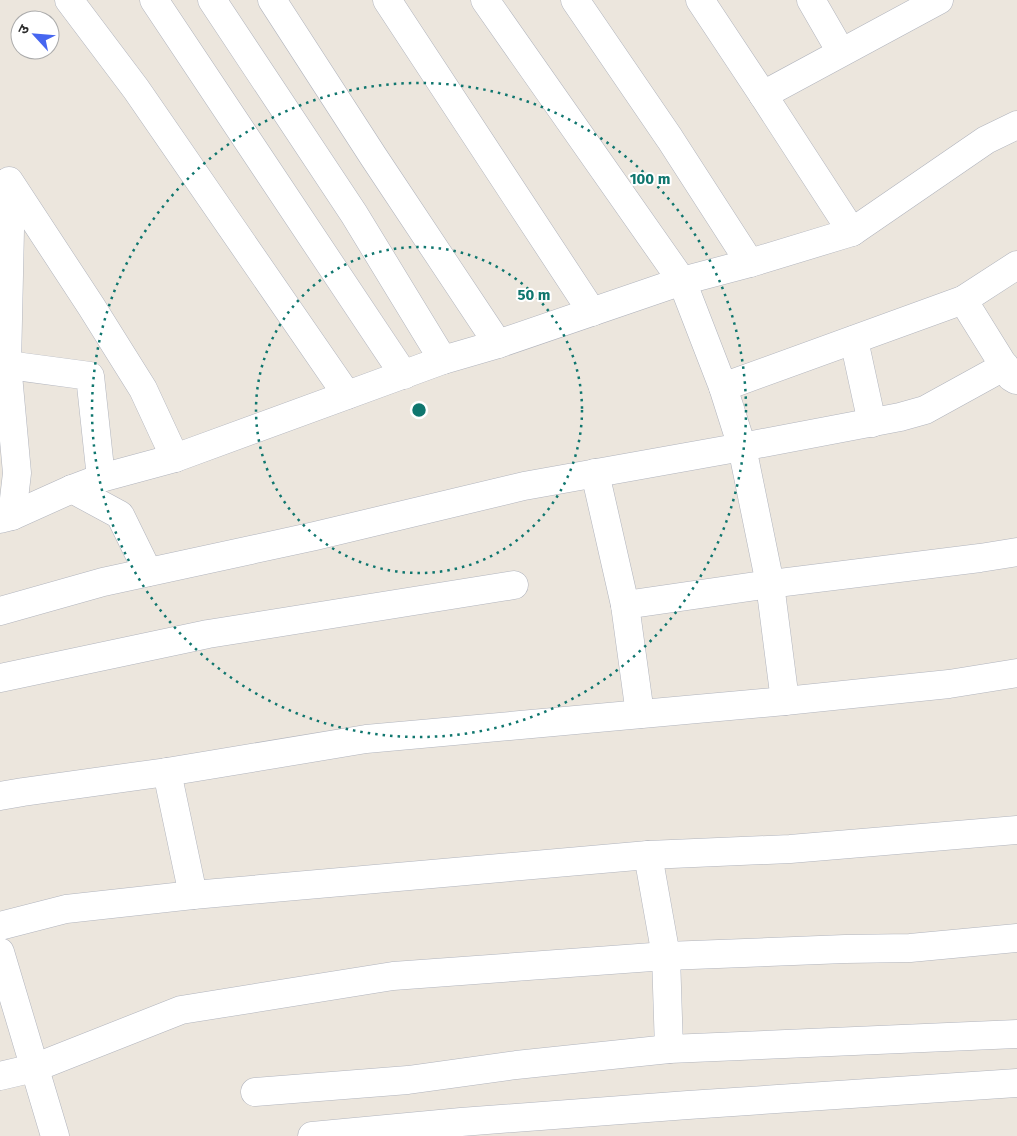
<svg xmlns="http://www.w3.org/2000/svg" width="1017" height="1136" viewBox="0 0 1017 1136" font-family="'Fira Sans','Noto Sans Devanagari',sans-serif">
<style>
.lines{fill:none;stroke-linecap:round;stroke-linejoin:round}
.minor-casing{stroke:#b1b4bd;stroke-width:29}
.minor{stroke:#fff;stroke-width:28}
.ring{fill:none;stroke:#0f766e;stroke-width:2.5;stroke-dasharray:2.5 5}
.centre{fill:#0f766e;stroke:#fff;stroke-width:2.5}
.ring-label{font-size:15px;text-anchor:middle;font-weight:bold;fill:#0f766e;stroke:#fff;stroke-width:4;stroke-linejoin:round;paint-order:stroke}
</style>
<rect width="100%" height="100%" fill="#ece6dd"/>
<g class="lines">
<g class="minor-casing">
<g id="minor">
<polyline points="69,0 136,89 347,395"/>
<polyline points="154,0 404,375"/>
<polyline points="212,0 354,214 443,360"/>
<polyline points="272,0 373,156 498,344"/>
<polyline points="387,0 592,312"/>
<polyline points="485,0 682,281 723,387 742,447 770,584 785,701"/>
<polyline points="575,0 670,139 750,263"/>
<polyline points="700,0 763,95 852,232"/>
<polyline points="811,0 841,52"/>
<polyline points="763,95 939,0"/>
<polyline points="9,181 91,306 143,389 175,458"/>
<polyline points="0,184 11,185 7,364 17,473 12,516"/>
<polyline points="963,300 1011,377 1016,380"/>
<polyline points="854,340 872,423"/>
<polyline points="0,364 90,376 101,478"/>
<polyline points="723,387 963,300 1017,265"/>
<polyline points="595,473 625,605 640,714"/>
<polyline points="72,489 120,515 148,572"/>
<polyline points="0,519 12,516 72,489 101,478 175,458 443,360 498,344 682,281 750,263 852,232 986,140 1017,125"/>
<polyline points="625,605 770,584 980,558 1017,552"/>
<polyline points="0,611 103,582 315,536 524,486 742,447 900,417 925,410 1005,366"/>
<polyline points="0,678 208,634 514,585"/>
<polyline points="167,772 193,895"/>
<polyline points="0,796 23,792 167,772 366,739 785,701 949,684 1017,673"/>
<polyline points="648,855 666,956 669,1049"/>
<polyline points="0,926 66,909 193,895 648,855 790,849 1017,830"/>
<polyline points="0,952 55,1136"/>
<polyline points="0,1076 34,1068 181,1010 393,976 666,956 845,949 910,948 1017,938"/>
<polyline points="255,1092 408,1080 516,1065 669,1049 1017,1034"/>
<polyline points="312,1136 461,1122 688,1105 1017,1083"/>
</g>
</g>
<use href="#minor" class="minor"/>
</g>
<g class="ring">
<circle cx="419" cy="410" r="163"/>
<circle cx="419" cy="410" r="327"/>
</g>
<circle cx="419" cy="410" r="8" class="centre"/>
<g class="ring-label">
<text x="650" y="184">100 m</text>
<text x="534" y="300">50 m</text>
</g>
<g transform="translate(35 35) rotate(296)"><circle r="24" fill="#ffffff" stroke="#aaaaaa"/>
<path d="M0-4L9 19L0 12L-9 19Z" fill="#4666f0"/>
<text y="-8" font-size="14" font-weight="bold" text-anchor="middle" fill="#2b2b2b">उ</text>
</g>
</svg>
